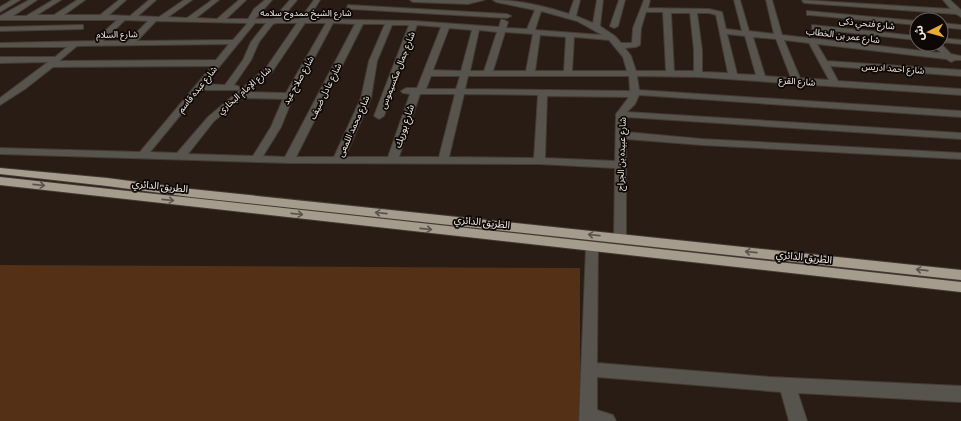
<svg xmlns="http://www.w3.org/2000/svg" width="961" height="421" viewBox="0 0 961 421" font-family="'IBM Plex Sans','Noto Sans Arabic',sans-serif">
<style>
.green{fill:#533016}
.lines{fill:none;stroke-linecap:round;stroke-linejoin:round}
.minor-casing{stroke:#453a32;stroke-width:2}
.highway-casing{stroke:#453a32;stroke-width:2}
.minor{fill:#57534d;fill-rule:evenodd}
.highway{fill:#a59c8e;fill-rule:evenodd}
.oneway{stroke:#59524a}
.labels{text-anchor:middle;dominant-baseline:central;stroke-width:3.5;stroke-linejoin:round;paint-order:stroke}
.far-street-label{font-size:9px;fill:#f8efea;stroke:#0d0805}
.street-label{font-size:10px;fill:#f8efea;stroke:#0d0805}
</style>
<rect width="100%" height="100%" fill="#281c14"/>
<polygon class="green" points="0,265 580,268 580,421 0,421"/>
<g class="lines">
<g class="minor-casing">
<g id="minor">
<polygon points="12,0 20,0 0,12 0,7"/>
<path d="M29 0H37L13 16H26L53 0H61L37 15H54L77 0H85L64 15H100L119 0H126L109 15 130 16 149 0H156L138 16 159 17 184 0H192L168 17 187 18 212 0H219L196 18 217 19 239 0H246L226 19H248L254 9 265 0H272L255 19H273L290 0H297L281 19H300L314 0H320L308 19 414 21 499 27 501 20H504L508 22 506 28 527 29 535 10 496 2 493 0C518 0 545 6 569 14L574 0H580L576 16 593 23 597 0H603L600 26 615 36 621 43H632L633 28 644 0H650L648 8 709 9 722 12 726 29 742 31 734 0H740L749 31 774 34 766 0H772L782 35 941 53 932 44H941L951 54 961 56V60H955L951 62 946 59 817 44 827 61 961 70V76L830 66 838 81 961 89V95L698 77 637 76 639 90 961 111V117L639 95 635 104 627 112 961 133V139L626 117V132L702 139 961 153V159L702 145 626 139V237L624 240 620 242 616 240 614 237 615 168 539 164 289 163 0 154V148L140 152 212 66 53 67 25 89 0 105V98L48 62 0 63V57H55L67 47H0V43L94 41 117 20H0V16ZM541 11 577 21 602 35 535 30ZM646 12H663L666 71H636L631 56 625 48 636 47 640 45 641 28ZM671 13H690L694 50V71H674ZM697 13H709L716 15 728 73 702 72V50ZM125 20 148 21 128 41H103ZM156 21 246 23 247 24 233 40 137 41ZM255 23H266L251 42 243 60 225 85 205 84ZM277 23H297L266 68 208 117 177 153 150 152 201 90H238L240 88 238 86 234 85 251 60 259 42 273 24ZM305 23H326L286 93 248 92 272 72ZM333 23 355 24 285 157 263 156 281 127 291 102ZM363 24H385L369 61 361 98 334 157H296ZM392 25H409L374 116 379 119 384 116 417 25 441 27 417 88H406L401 91 403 93 410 94 388 157H345L371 98 377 61ZM449 28 472 30 461 71 433 70ZM479 30 497 32 484 71H470ZM505 32 533 34 526 71H493ZM727 34 745 36 756 75 737 74ZM540 35 566 37 564 71H535ZM574 37 609 40 623 57 627 71H572ZM753 37 776 39 791 78 765 76ZM784 40 809 43 829 80 800 78ZM229 44 216 60 59 61 77 46ZM431 76H460L456 89H426ZM468 76H629L630 91 465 89ZM420 94H455L439 157H399ZM464 94 538 95 534 158 449 157ZM547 96 629 97 616 114 615 161 545 158ZM242 98 283 99 271 127 253 156 188 154 214 121Z"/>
<polygon points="410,0 484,0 468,4 413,2"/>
<polygon points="619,0 625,0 618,26 614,28 610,26"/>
<polygon points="802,0 951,9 943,0 950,0 961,10 961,17 956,14 805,3 803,2"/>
<polygon points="348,5 507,14 511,16 507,18 351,9 347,7"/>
<polygon points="807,11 917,21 917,25 810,15 807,15"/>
<polygon points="941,23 961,25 961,29 941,27"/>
<polygon points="80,25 83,25 83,29 0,31 0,27"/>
<polygon points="812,25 917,36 917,40 815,29 812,29"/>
<polygon points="941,38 961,40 961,44 941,42"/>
<polygon points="592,242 597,244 598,247 597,363 770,377 961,386 961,402 798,393 807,421 789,421 781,392 597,377 597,410 613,415 616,421 579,421 586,247 587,244"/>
</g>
</g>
<g class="highway-casing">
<g id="highway">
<polygon points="0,168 107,178 191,189 961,270 961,280 191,197 107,186 0,174"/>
<polygon points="0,177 961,282 961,292 0,185"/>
</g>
</g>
<use href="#minor" class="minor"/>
<use href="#highway" class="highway"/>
</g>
<defs><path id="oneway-shaft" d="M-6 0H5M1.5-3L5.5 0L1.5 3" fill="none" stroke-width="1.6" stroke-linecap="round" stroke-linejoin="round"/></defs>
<g class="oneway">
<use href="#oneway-shaft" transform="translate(39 185) rotate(6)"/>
<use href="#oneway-shaft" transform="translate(168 200) rotate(6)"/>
<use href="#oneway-shaft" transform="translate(381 213) rotate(-174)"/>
<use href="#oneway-shaft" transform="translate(297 214) rotate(6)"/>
<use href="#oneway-shaft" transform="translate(426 229) rotate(6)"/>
<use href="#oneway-shaft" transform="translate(594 235) rotate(-174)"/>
<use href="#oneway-shaft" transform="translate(751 252) rotate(-174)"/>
<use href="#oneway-shaft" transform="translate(922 270) rotate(-174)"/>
</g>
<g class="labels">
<g class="far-street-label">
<text x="306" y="12">شارع الشيخ ممدوح سلامه</text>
<text transform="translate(867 23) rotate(6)">شارع فتحي ذكى</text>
<text transform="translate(117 34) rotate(-1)">شارع السلام</text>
<text transform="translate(843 35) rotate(7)">شارع عمر بن الخطاب</text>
<text transform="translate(893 68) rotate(4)">شارع احمد ادريس</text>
<text transform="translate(397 70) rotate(-69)">شارع جمال مكسيموس</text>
<text transform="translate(298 80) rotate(-61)">شارع صلاح عيد</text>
<text transform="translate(797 81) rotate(4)">شارع القرع</text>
<text transform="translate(197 89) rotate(-51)">شارع عبده قاسم</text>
<text transform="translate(244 90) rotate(-41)">شارع الإمام البخاري</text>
<text transform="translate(325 91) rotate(-64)">شارع عادل ضيف</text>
<text transform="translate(353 126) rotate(-66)">شارع محمد اللمعى</text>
<text transform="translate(621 154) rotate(-88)">شارع عبيده بن الجراح</text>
</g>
<g class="street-label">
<text transform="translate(404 126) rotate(-72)">شارع بوريك</text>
<text transform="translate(160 186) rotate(6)">الطريق الدائري</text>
<text transform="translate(482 222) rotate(6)">الطريق الدائري</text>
<text transform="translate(804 257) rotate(6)">الطريق الدائري</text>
</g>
</g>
<g transform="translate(929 32) rotate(264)"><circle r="19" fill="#0d0805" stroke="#6b6461"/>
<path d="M0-3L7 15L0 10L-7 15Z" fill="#e8ab37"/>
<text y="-6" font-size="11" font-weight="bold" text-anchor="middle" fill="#f8efea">ش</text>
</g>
</svg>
